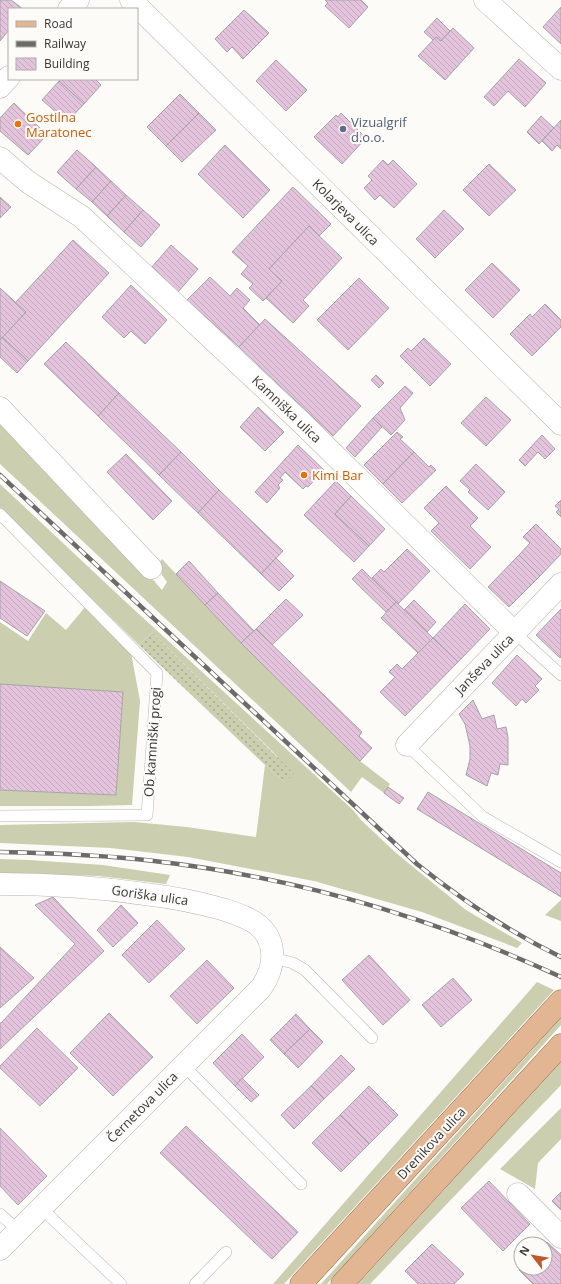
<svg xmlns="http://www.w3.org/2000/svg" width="561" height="1284" viewBox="0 0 561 1284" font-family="'Open Sans',sans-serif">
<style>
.grass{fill:#cbceaf}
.garden{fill:url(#garden-dots)}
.building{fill:url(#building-back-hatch);stroke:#a6a3a6}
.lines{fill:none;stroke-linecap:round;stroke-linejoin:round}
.lane-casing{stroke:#b9b6b4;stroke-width:12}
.street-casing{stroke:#b9b6b4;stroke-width:23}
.secondary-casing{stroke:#b9b6b4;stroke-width:23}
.primary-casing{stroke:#9a6a43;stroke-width:23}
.lane{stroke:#fff;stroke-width:11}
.street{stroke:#fff;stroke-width:22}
.secondary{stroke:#fff;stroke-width:22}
.primary{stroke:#e2b692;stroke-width:22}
.rail-casing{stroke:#6c6b69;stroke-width:4.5}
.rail{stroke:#fdfbf8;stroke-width:3;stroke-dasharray:9;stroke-linecap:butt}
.food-dot{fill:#e8710a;stroke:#fdfbf8;stroke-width:1.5}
.service-dot{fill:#5c6f8a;stroke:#fdfbf8;stroke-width:1.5}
.labels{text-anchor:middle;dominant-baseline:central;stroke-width:4;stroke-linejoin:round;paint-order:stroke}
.food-label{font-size:13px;fill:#c56008;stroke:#fdfbf8;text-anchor:start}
.service-label{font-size:13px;fill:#4e5e75;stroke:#fdfbf8;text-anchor:start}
.street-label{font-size:13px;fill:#383736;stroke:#fdfbf8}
</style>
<defs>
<pattern id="garden-dots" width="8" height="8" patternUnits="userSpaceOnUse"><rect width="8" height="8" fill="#cbceaf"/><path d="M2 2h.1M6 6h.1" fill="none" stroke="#a6a88f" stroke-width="1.8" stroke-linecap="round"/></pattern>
<pattern id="building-back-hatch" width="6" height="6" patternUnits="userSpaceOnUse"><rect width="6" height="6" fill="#e3c4dc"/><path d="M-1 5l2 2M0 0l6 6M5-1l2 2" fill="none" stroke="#c4a9bd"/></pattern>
</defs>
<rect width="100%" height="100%" fill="#fdfbf8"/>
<g class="grass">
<polygon points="0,424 116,537 162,590 167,582 162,575 159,563 162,559 241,643 360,761 390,784 384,793 362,777 351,792 0,464"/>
<polygon points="0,484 128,604 354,811 361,820 396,853 466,910 522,943 517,948 422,912 314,881 188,857 111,848 0,843 0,825 134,822 187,827 256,837 265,765 285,782 276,755 152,632 139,645 0,508"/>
<polygon points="86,606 130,647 140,701 132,805 90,806 0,806 0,790 116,795 123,692 0,684 0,622 28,641 46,613 66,630"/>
<polygon points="0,859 29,860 103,865 170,875 166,884 99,876 0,873"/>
<polygon points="561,900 561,921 545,915"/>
<polygon points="537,982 554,990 284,1284 273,1284"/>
<polygon points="561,1018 561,1025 327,1284 321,1284"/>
<polygon points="561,1062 561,1085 370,1284 358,1284"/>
<polygon points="561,1108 561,1139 538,1163 535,1189 500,1169"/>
</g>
<polygon class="garden" points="152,632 294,774 285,782 265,765 139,645"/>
<g class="building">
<polygon points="0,0 11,0 23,9 9,9 9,30 0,41"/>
<polygon points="325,0 361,0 368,7 349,28 325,6 328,3"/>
<polygon points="561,7 561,44 543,27"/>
<polygon points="244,10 269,33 243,59 232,47 227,52 215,39"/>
<polygon points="437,18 450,31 441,41 436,37 433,40 424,32"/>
<polygon points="453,28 474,48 445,80 418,56 436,37 441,41"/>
<polygon points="519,59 546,83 525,107 508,91 494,106 484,97"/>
<polygon points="276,60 307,90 286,111 256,81"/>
<polygon points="61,79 95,79 101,85 84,104 59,81"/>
<polygon points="59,81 84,104 67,122 42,100"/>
<polygon points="180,94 199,113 166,146 147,127"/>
<polygon points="14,103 47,135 28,155 0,131 0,118"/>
<polygon points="199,113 216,130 182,162 166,146"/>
<polygon points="341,113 366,138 342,164 314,137 336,115 338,117"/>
<polygon points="541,116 554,128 539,144 527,132"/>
<polygon points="561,120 561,149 557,145 552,151 542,141"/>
<polygon points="225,145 270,190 243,218 198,174"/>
<polygon points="77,150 96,167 76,189 57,172"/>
<polygon points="383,160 388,165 393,160 417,184 394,208 380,195 375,200 364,188 372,180 368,176"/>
<polygon points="489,164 516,190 489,216 463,190"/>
<polygon points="96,167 111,181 92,202 76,189"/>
<polygon points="111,181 126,195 107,216 92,202"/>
<polygon points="293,187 331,224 319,236 309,226 269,269 282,281 263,301 249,288 253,284 241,274 248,266 232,252"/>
<polygon points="126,195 143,210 124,232 107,216"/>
<polygon points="0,197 11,207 0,218"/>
<polygon points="143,210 160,225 141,247 124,232"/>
<polygon points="444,210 464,229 435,258 416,239"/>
<polygon points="309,226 342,258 303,300 309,306 293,323 266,298 282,281 269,269"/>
<polygon points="73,240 109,273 28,361 2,337 26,312 15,303"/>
<polygon points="171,245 198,269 178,292 151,268"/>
<polygon points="492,263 520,290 493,318 465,290"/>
<polygon points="210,277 230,296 237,288 250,300 243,308 260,325 239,347 187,300"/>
<polygon points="359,278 389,308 348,350 317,320"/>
<polygon points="131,285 167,320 145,344 131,331 124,338 102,317"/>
<polygon points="0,288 26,312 0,340"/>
<polygon points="545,304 561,320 561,327 532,356 510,334 530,314 532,317"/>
<polygon points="265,319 361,406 333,436 239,347"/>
<polygon points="2,337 28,361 17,373 0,357 0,340"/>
<polygon points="424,338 451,364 430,386 400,356 408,348 411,351"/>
<polygon points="66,342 119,393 98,416 44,364"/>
<polygon points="376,375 384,383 379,388 371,380"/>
<polygon points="405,386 413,393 400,408 405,420 391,435 373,418"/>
<polygon points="119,393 181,452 159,475 98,416"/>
<polygon points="486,397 511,420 486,446 461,423"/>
<polygon points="258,407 284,432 265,451 240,427"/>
<polygon points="373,418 382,427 355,457 346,448"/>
<polygon points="397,432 403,437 400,439 414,452 383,484 364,465"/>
<polygon points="542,435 555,449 545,459 538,452 525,466 519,460"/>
<polygon points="298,445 324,470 308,487 306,486 303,489 285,472 280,478 283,480 278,485 280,488 267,503 255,492"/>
<polygon points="181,452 219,490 198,513 159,475"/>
<polygon points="414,452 429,467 431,465 436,470 402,503 383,484"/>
<polygon points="126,454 172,501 153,520 107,472"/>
<polygon points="476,464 505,492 488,510 468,492 470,490 460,481"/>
<polygon points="336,481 351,496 335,514 369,546 354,562 304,515"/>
<polygon points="446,486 478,518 470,526 491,547 470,569 431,531 439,523 424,508"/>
<polygon points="219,490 283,551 261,574 198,513"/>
<polygon points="351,496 385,529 369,546 335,514"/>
<polygon points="561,500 561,517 556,512 559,509 555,506"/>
<polygon points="536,524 561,549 561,554 540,576 519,555 530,543 523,537"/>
<polygon points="407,549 430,571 398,604 372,578 381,569 384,572"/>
<polygon points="519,555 540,576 509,607 488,587"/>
<polygon points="276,558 294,576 279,591 261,574"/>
<polygon points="189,561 218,593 205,605 176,574"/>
<polygon points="362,569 396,602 386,612 352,579"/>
<polygon points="0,581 45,611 27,636 0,618"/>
<polygon points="218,593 254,631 241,643 205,605"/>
<polygon points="286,599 303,615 272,645 256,629"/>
<polygon points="414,600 436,622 427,632 404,610"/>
<polygon points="396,602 433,638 418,653 381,618"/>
<polygon points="465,604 490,629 458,662 433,638"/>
<polygon points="561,609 561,657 560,658 536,635"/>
<polygon points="256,629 362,732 359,736 372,748 360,761 241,643"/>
<polygon points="433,638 458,662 405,716 380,692 395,677 389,672 397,664 402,669"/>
<polygon points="517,655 542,679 535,686 539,690 526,703 522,699 516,706 492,683"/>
<polygon points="0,684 123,692 116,795 0,790"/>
<polygon points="473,700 482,719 494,715 497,729 506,727 508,738 508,765 500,764 498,775 491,773 487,786 466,775 470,759 470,746 465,724 459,714"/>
<polygon points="388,787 404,798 399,804 384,793"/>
<polygon points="428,792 561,873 561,897 417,809"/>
<polygon points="53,897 104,951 0,1049 0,1023 1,1023 75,944 35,905"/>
<polygon points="121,905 138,923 113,947 97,930"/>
<polygon points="157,920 185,949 149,983 122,955"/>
<polygon points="0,947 34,978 0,1008"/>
<polygon points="369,955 410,1000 383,1025 342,980"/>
<polygon points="207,960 234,988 197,1024 170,996"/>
<polygon points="453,978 472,1000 441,1027 422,1005"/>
<polygon points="109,1013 153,1057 113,1096 70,1053"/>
<polygon points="296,1014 310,1029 284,1054 270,1040"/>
<polygon points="37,1028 78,1068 40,1106 0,1068 0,1066"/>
<polygon points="310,1029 323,1042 298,1068 284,1054"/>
<polygon points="242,1034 264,1057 235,1086 213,1063"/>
<polygon points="341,1055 355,1069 324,1099 311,1086"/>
<polygon points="242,1078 259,1095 251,1102 235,1086"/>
<polygon points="311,1086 324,1099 294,1129 281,1115"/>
<polygon points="369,1086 398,1115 369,1144 340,1115"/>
<polygon points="340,1115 369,1144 341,1172 312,1143"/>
<polygon points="186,1126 298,1232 272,1259 160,1153"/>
<polygon points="0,1128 47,1176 18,1205 0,1186"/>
<polygon points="489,1181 530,1224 503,1251 461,1208"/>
<polygon points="561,1192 561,1210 552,1201"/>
<polygon points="547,1242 561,1255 561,1284 533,1284 519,1270 521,1268 545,1268 545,1244"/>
<polygon points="432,1244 464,1274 454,1284 418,1284 405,1271"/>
</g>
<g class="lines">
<g class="lane-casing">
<g id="lane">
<polyline points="0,514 157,673 147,815 0,816"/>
<polyline points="514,632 561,675"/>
<polyline points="407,745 483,817 561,862"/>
<polyline points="273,958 293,963 305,970 372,1038"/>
<polyline points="184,1066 301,1184"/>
<polyline points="41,1208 121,1284"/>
<polyline points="0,1214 19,1231"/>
<polyline points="195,1284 226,1252"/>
</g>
</g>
<g class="street-casing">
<g id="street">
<polyline points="131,0 561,424"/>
<polyline points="69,9 78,0"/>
<polyline points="0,87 9,77"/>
<polyline points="0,158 28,182 82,217 302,423 514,632"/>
<polyline points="0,408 151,568"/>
<polyline points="407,745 561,584"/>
<polyline points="518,1194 561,1237"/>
</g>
</g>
<g class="secondary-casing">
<g id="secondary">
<polyline points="485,0 561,69"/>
<path d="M0 884C48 884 97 887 145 894 171 897 197 902 222 909 234 913 248 917 258 925 278 942 275 968 261 988L0 1249"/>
</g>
</g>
<g class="primary-casing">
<g id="primary">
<polyline points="301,1284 561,1001"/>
<polyline points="342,1284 561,1045"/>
</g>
</g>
<use href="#lane" class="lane"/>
<use href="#street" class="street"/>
<use href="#secondary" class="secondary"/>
<use href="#primary" class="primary"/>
<g class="rail-casing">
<g id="rail">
<path d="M0 475 417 864C463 901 508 931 561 957"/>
<path d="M0 852C51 853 103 855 154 861 294 877 433 918 561 977"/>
</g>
</g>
<use href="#rail" class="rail"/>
</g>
<g class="food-dot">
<circle cx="18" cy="124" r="4"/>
<circle cx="304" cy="475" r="4"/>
</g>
<circle class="service-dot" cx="343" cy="129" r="4"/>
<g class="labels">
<g class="food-label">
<text x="26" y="117">Gostilna<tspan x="26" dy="15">Maratonec</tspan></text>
<text x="312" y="475">Kimi Bar</text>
</g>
<g class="service-label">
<text x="351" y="122">Vizualgrif<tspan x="351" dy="15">d.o.o.</tspan></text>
</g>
<g class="street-label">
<text transform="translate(346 212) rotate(45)">Kolarjeva ulica</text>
<text transform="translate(287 409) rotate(44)">Kamniška ulica</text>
<text transform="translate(484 664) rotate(-46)">Janševa ulica</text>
<text transform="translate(152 742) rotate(-86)">Ob kamniški progi</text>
<text transform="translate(150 895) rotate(8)">Goriška ulica</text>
<text transform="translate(142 1107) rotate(-45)">Černetova ulica</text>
<text transform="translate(431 1143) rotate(-47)">Drenikova ulica</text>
</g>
</g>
<rect x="8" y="8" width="130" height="72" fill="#fdfbf8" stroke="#aeadaa"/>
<rect x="16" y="21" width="20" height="6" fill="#e2b692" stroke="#aeadaa"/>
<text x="44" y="28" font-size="12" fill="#383736">Road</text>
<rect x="16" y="41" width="20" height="6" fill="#6c6b69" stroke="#aeadaa"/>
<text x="44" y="48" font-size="12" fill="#383736">Railway</text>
<rect x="16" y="58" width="20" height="12" fill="url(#building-back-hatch)" stroke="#aeadaa"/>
<text x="44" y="68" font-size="12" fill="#383736">Building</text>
<g transform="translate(533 1256) rotate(301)"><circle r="19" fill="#fdfbf8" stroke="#aeadaa"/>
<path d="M0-3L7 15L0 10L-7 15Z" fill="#bf582d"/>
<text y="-6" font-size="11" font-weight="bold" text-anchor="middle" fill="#383736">N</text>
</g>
</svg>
